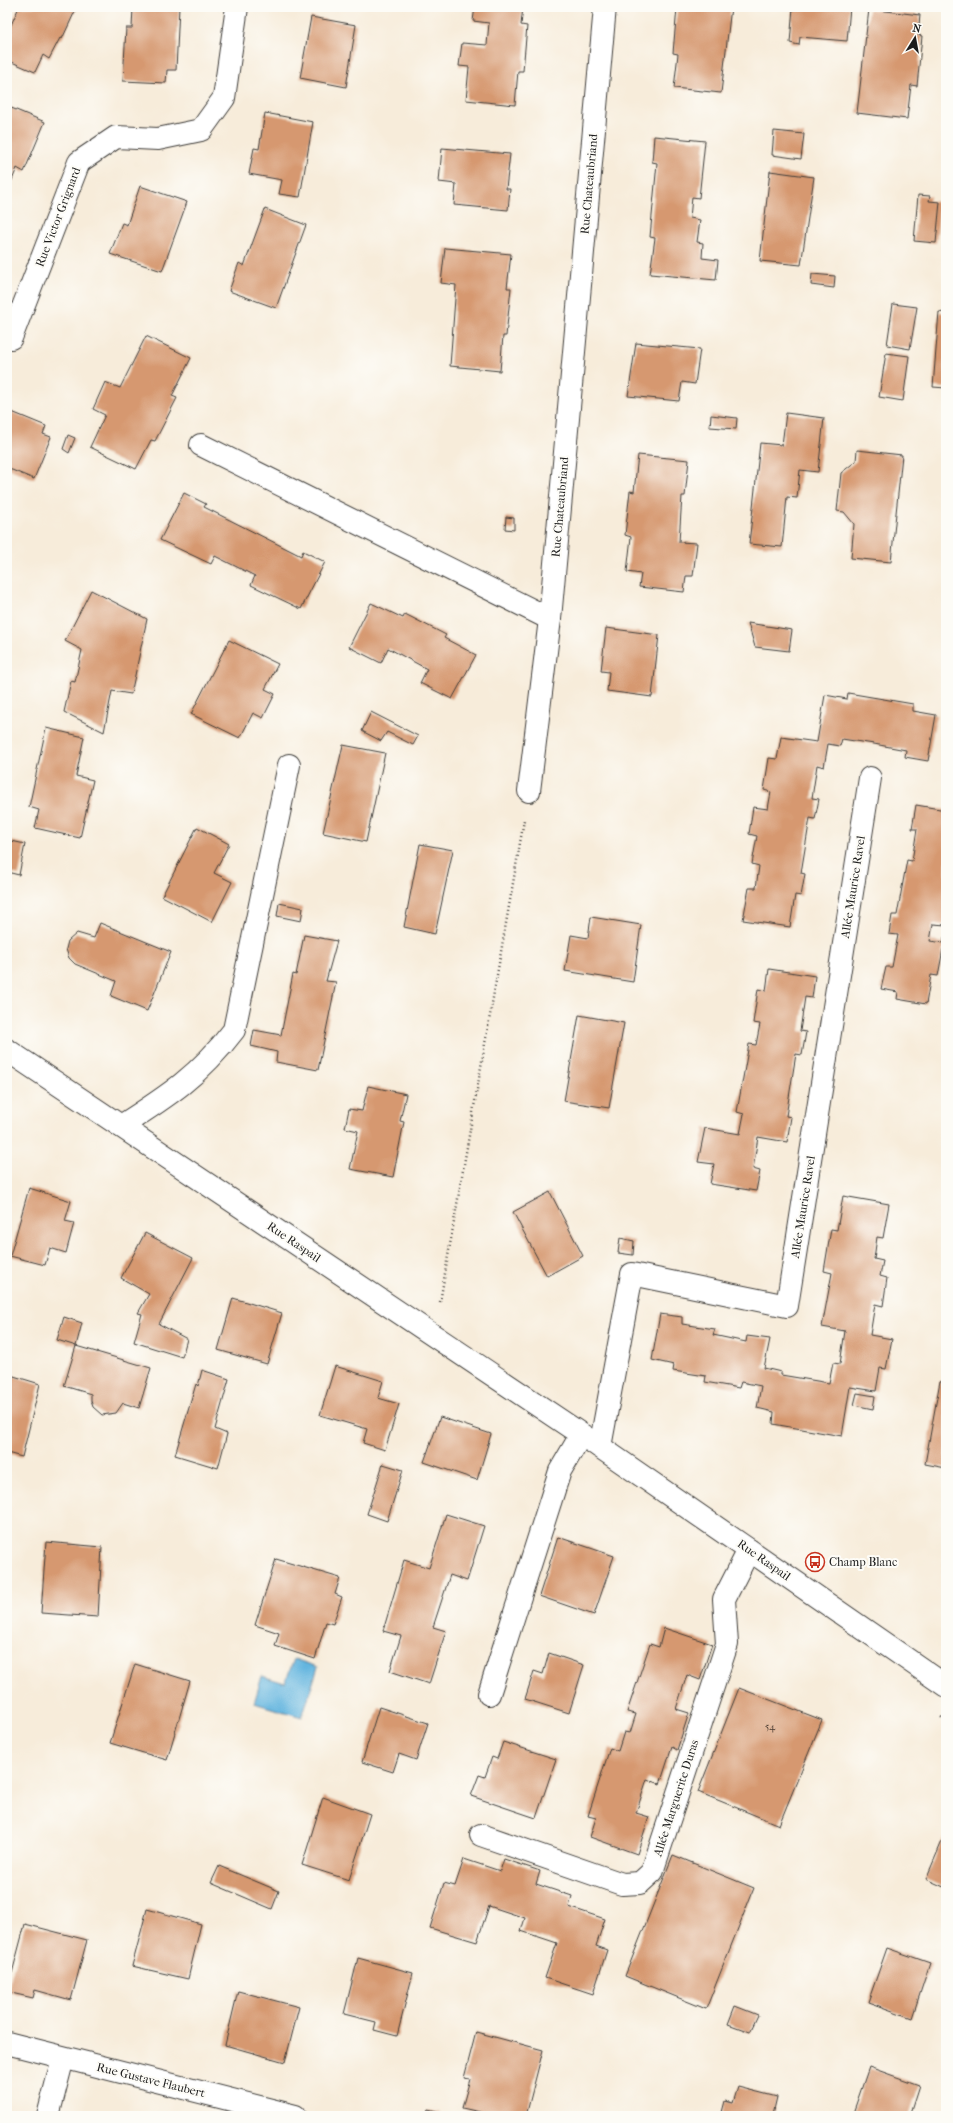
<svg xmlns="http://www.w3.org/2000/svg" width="953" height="2123" viewBox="0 0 953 2123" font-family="'IM FELL French Canon',serif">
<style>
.water{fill:#64b5df;stroke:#40687e}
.building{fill:#d69870}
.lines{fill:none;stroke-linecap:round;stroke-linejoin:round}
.minor-casing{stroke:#3d3b38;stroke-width:24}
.path{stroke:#3d3b38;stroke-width:2.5;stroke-dasharray:1 3;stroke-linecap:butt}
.minor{stroke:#fff;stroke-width:22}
.labels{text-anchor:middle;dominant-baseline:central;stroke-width:4;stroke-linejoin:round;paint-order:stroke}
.number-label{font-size:10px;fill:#4a3b31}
.street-label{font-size:12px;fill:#1c1c1c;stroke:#fdfcf7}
.poi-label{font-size:12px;fill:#1c1c1c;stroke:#fdfcf7;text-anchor:start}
</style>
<rect width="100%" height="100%" fill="#fdfcf7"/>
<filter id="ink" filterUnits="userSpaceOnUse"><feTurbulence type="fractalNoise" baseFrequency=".025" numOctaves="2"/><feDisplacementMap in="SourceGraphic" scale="8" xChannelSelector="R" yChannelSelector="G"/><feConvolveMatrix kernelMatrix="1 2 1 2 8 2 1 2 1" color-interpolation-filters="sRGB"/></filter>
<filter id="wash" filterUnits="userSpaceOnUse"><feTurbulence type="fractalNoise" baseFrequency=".012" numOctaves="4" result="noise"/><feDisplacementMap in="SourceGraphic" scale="16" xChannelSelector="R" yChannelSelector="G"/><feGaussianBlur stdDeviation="0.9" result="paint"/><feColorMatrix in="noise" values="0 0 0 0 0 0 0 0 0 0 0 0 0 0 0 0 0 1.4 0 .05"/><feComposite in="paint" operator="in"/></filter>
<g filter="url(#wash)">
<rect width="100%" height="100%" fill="#f7ecda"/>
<polygon class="water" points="294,1659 318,1667 302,1717 254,1703 262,1676 285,1683"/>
<g id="blocks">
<g class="building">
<polygon points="19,7 72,7 76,9 62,39 60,38 49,59 43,55 35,72 7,60 7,34"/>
<polygon points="133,7 179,7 176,70 167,70 166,83 123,81 126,28 132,28"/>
<polygon points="475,7 523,7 521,25 527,26 523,71 518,71 515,105 466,100 469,67 459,66 462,43 487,45 489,23 473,21"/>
<polygon points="731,7 721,93 674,88 678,54 673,53 677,8"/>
<polygon points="793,7 850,7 847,41 800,37 799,45 790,43"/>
<polygon points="869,9 920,15 918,35 922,36 917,86 911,85 907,119 857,113"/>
<polygon points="311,17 356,25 346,87 300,78"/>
<polygon points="9,107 45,122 24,172 17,168 10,185 7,184 7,111"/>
<polygon points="265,113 313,122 300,197 279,194 282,180 249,174 254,148 259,149"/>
<polygon points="774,131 804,134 801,159 772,155"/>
<polygon points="654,136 705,141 699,198 692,197 690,218 700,220 697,242 703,243 702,258 718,260 716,280 650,274 655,238 650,237 657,163 652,162"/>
<polygon points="442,148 510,154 506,189 510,189 508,210 454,205 456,184 439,182"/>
<polygon points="770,171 814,177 801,265 760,261"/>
<polygon points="140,186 187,202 162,271 110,254 122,223 127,225"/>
<polygon points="918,195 930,196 929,201 940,202 936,243 914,241"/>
<polygon points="265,209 306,225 276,308 229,291 239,263 244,266"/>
<polygon points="445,248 511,254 507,288 511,288 506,336 503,336 500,371 450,366 456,285 441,283"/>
<polygon points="812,274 835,276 834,288 811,285"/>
<polygon points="893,304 917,307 910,349 887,345"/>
<polygon points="939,312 946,313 946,388 933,387"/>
<polygon points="146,336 191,358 172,396 177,398 155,441 151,440 136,469 90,447 105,415 93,409 105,382 120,388"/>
<polygon points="636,343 700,349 695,384 682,382 679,401 628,396"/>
<polygon points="886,353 909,356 903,401 879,397"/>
<polygon points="7,410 46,426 43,434 51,437 34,479 7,468"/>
<polygon points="786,413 824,418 818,472 800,470 797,498 787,497 782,547 749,544 760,443 782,445"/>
<polygon points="711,415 737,418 736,429 710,427"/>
<polygon points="68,435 75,438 69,453 63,449"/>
<polygon points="857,450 902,455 891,562 851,558 854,524 844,512 837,511 841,473 856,461"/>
<polygon points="638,455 689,460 685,496 682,496 679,542 697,543 693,576 686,576 684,592 639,587 641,574 627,572 631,537 625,535 630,491 634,492"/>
<polygon points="184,493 206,504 204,507 301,556 303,551 325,562 301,609 251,585 255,576 215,556 211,564 160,540"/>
<polygon points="506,517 514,518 514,530 505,529"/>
<polygon points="91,590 147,619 131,694 112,691 104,732 64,712 71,681 75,682 82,650 65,641"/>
<polygon points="371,603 403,618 405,614 446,635 444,638 476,655 452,699 420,683 427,669 388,648 381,663 349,647"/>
<polygon points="748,623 792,630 789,651 755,647"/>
<polygon points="606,628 659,635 652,697 607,691 609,672 601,671"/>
<polygon points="229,640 278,664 265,689 275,694 263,718 253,713 240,738 191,714"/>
<polygon points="848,693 913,704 913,711 936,715 928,761 905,757 906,750 874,744 842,739 840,746 828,744 824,767 817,765 812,798 819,799 815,819 810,818 801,873 805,874 801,896 795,895 790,927 743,920 749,888 756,888 759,866 752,864 757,836 749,834 753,807 768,809 771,792 764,790 769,758 777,759 781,737 817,742 825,695 847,699"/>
<polygon points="371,712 418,736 413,745 387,732 381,741 362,731"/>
<polygon points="46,728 84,737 76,776 93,780 80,838 35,828 39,810 29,807"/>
<polygon points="343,745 385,753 366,842 323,833"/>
<polygon points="916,805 946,810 946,925 933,924 930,941 944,943 944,937 946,937 946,949 943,949 938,976 931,975 926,1004 897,999 898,992 881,989 886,967 892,967 898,935 889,934 892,915 897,915 907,860 912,861 917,829 912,829"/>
<polygon points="197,827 229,844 214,873 232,882 212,922 162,896"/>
<polygon points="7,840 25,844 19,875 7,872"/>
<polygon points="420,844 453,850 435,934 404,927"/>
<polygon points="279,903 303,908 301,921 277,916"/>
<polygon points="591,917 641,925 633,982 565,971 571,935 588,938"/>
<polygon points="100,923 171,952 147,1011 111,996 116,981 75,964 69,958 66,949 68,941 77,933 94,938"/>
<polygon points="304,935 337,941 326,981 336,982 318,1070 276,1062 277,1052 251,1046 254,1030 281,1035 293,974 296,975"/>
<polygon points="769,969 815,976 812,998 805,997 800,1031 806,1032 802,1055 796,1054 786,1116 791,1117 787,1142 758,1137 753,1169 760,1171 756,1191 710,1184 714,1164 698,1162 705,1128 740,1134 744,1114 737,1112 749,1044 756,1045 760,1024 753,1023 758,989 766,991"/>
<polygon points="579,1015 624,1023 609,1108 564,1101"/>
<polygon points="368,1086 406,1094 400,1121 404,1122 393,1177 350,1169 358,1131 345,1128 349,1109 362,1111"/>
<polygon points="29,1188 71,1201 65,1221 74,1223 66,1253 50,1248 45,1265 10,1256"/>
<polygon points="550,1192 583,1256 547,1276 513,1212"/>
<polygon points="843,1196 889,1204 883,1238 877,1237 874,1259 883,1261 880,1276 887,1278 883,1306 875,1304 870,1335 892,1339 886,1369 880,1368 876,1391 850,1387 842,1436 773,1424 774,1412 757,1408 761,1386 741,1382 739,1388 705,1382 706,1376 673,1371 674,1365 652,1360 660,1314 682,1317 682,1324 715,1329 713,1335 746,1342 747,1336 770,1339 764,1368 781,1372 781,1375 829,1383 833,1363 840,1364 845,1331 822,1327 832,1273 824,1271 831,1229 837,1230"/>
<polygon points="145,1233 193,1258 159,1324 187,1339 182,1357 134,1342 142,1314 138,1313 149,1294 121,1278"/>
<polygon points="620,1238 634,1241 633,1255 618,1253"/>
<polygon points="233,1298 282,1313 267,1364 218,1350"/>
<polygon points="64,1317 82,1323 76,1346 57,1340"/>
<polygon points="76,1346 151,1368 139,1408 123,1403 116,1413 102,1415 93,1407 91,1401 91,1394 64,1386"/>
<polygon points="335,1366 383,1381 378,1398 399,1404 385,1450 363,1443 367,1429 320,1415"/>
<polygon points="202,1370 229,1379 215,1429 227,1434 218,1468 175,1455 196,1384 198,1386"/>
<polygon points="7,1374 40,1384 22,1457 7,1453"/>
<polygon points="940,1381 946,1382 946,1468 925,1464"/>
<polygon points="857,1393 875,1396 873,1409 854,1405"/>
<polygon points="440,1417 491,1434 477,1480 424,1462"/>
<polygon points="383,1464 403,1470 387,1521 367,1514"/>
<polygon points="446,1514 484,1526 467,1581 450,1575 433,1627 446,1631 429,1684 390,1671 401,1636 383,1631 404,1560 429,1568"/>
<polygon points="558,1537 614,1556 594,1615 539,1596"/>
<polygon points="46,1542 102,1547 98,1617 41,1613"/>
<polygon points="945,1556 946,1556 946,1574 942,1574"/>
<polygon points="276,1559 340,1578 335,1594 342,1597 333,1624 326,1622 315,1659 275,1646 279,1633 255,1625"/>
<polygon points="664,1628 712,1644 700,1680 687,1675 676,1709 689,1713 677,1750 672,1747 660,1784 647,1779 636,1813 649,1817 637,1854 590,1837 596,1818 588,1816 610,1748 618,1751 624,1732 630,1733 636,1714 627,1712 650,1644 659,1647"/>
<polygon points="549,1653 584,1665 569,1713 525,1699 534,1671 543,1674"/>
<polygon points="135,1664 190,1681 167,1760 110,1743"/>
<polygon points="739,1688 822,1720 779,1825 698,1792"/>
<polygon points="379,1707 428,1723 416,1760 399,1754 393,1772 362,1762"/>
<polygon points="503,1742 556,1759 536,1818 471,1796 479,1775 485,1777 492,1757 497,1759"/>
<polygon points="323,1797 370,1814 349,1880 302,1865"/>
<polygon points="946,1832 946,1888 926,1879"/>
<polygon points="673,1855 754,1888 706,2009 625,1976"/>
<polygon points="464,1859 500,1871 504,1859 540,1871 536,1884 572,1896 569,1907 605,1919 596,1946 607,1950 593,1994 545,1978 557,1943 521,1931 525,1918 489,1906 477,1942 430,1928 444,1883 455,1886"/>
<polygon points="219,1866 279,1891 272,1909 211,1883"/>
<polygon points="147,1909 201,1924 188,1979 132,1966"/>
<polygon points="25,1924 87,1940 71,2000 35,1990 33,1998 7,1992"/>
<polygon points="887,1948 930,1963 912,2018 868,2002"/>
<polygon points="358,1958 413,1973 397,2036 374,2030 376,2022 344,2014"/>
<polygon points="238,1991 299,2007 285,2062 225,2045"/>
<polygon points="735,2006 758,2015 750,2032 728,2024"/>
<polygon points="476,2032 543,2050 526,2116 498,2116 462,2108 470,2079 464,2078"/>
<polygon points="869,2067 919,2085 909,2116 852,2116"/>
<polygon points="738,2087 777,2097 773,2114 780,2116 721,2116 725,2101 733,2103"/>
<polygon points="428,2110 440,2113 439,2116 426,2116"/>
</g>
</g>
</g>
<g filter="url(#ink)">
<use href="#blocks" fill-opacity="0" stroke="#3d3b38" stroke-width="1"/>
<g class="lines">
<g class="minor-casing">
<g id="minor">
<polyline points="11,338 79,162 116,137 158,139 201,130 224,98 237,7"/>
<polyline points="201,445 550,619 605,7"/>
<polyline points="529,791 550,619"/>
<polyline points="7,1050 600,1447 946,1686"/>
<path d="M121 1126C168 1096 200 1075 234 1030L289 765"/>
<polyline points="600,1447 632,1274 787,1306 870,778"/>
<polyline points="489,1694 560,1471 581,1435"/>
<polyline points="481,1835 622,1884 640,1883 652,1872 727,1644 724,1599 749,1550"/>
<polyline points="7,2043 295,2116"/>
<polyline points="48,2116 63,2058"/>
</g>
</g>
<g class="path">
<polyline points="440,1302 524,820"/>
<polyline points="941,1717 946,1720"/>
</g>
<use href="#minor" class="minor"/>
</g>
</g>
<defs>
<g id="bus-ring" transform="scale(1)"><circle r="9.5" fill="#fdfcf7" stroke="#c8321e" stroke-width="1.5"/><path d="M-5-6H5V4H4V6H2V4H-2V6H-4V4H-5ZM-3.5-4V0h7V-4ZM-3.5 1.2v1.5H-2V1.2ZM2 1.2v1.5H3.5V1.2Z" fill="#c8321e"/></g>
</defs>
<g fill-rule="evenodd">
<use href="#bus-ring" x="815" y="1562"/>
</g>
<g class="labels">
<g class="number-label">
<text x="770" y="1727">54</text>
</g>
<g class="street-label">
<text transform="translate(589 184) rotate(-85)">Rue Chateaubriand</text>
<text transform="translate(58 217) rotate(-69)">Rue Victor Grignard</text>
<text transform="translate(560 507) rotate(-85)">Rue Chateaubriand</text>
<text transform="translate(853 887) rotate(-81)">Allée Maurice Ravel</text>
<text transform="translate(803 1207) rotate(-81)">Allée Maurice Ravel</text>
<text transform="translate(294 1242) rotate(34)">Rue Raspail</text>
<text transform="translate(764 1560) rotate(35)">Rue Raspail</text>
<text transform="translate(676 1798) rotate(-72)">Allée Marguerite Duras</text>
<text transform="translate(151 2080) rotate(14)">Rue Gustave Flaubert</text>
</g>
<g class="poi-label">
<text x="829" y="1562">Champ Blanc</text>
</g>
</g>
<rect width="953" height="2123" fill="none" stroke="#fdfcf7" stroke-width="24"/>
<g transform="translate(915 38) rotate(11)" stroke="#fdfcf7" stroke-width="3" paint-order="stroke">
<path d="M0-3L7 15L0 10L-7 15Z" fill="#1c1c1c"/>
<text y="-6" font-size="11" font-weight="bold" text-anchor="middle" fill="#1c1c1c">N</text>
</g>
</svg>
